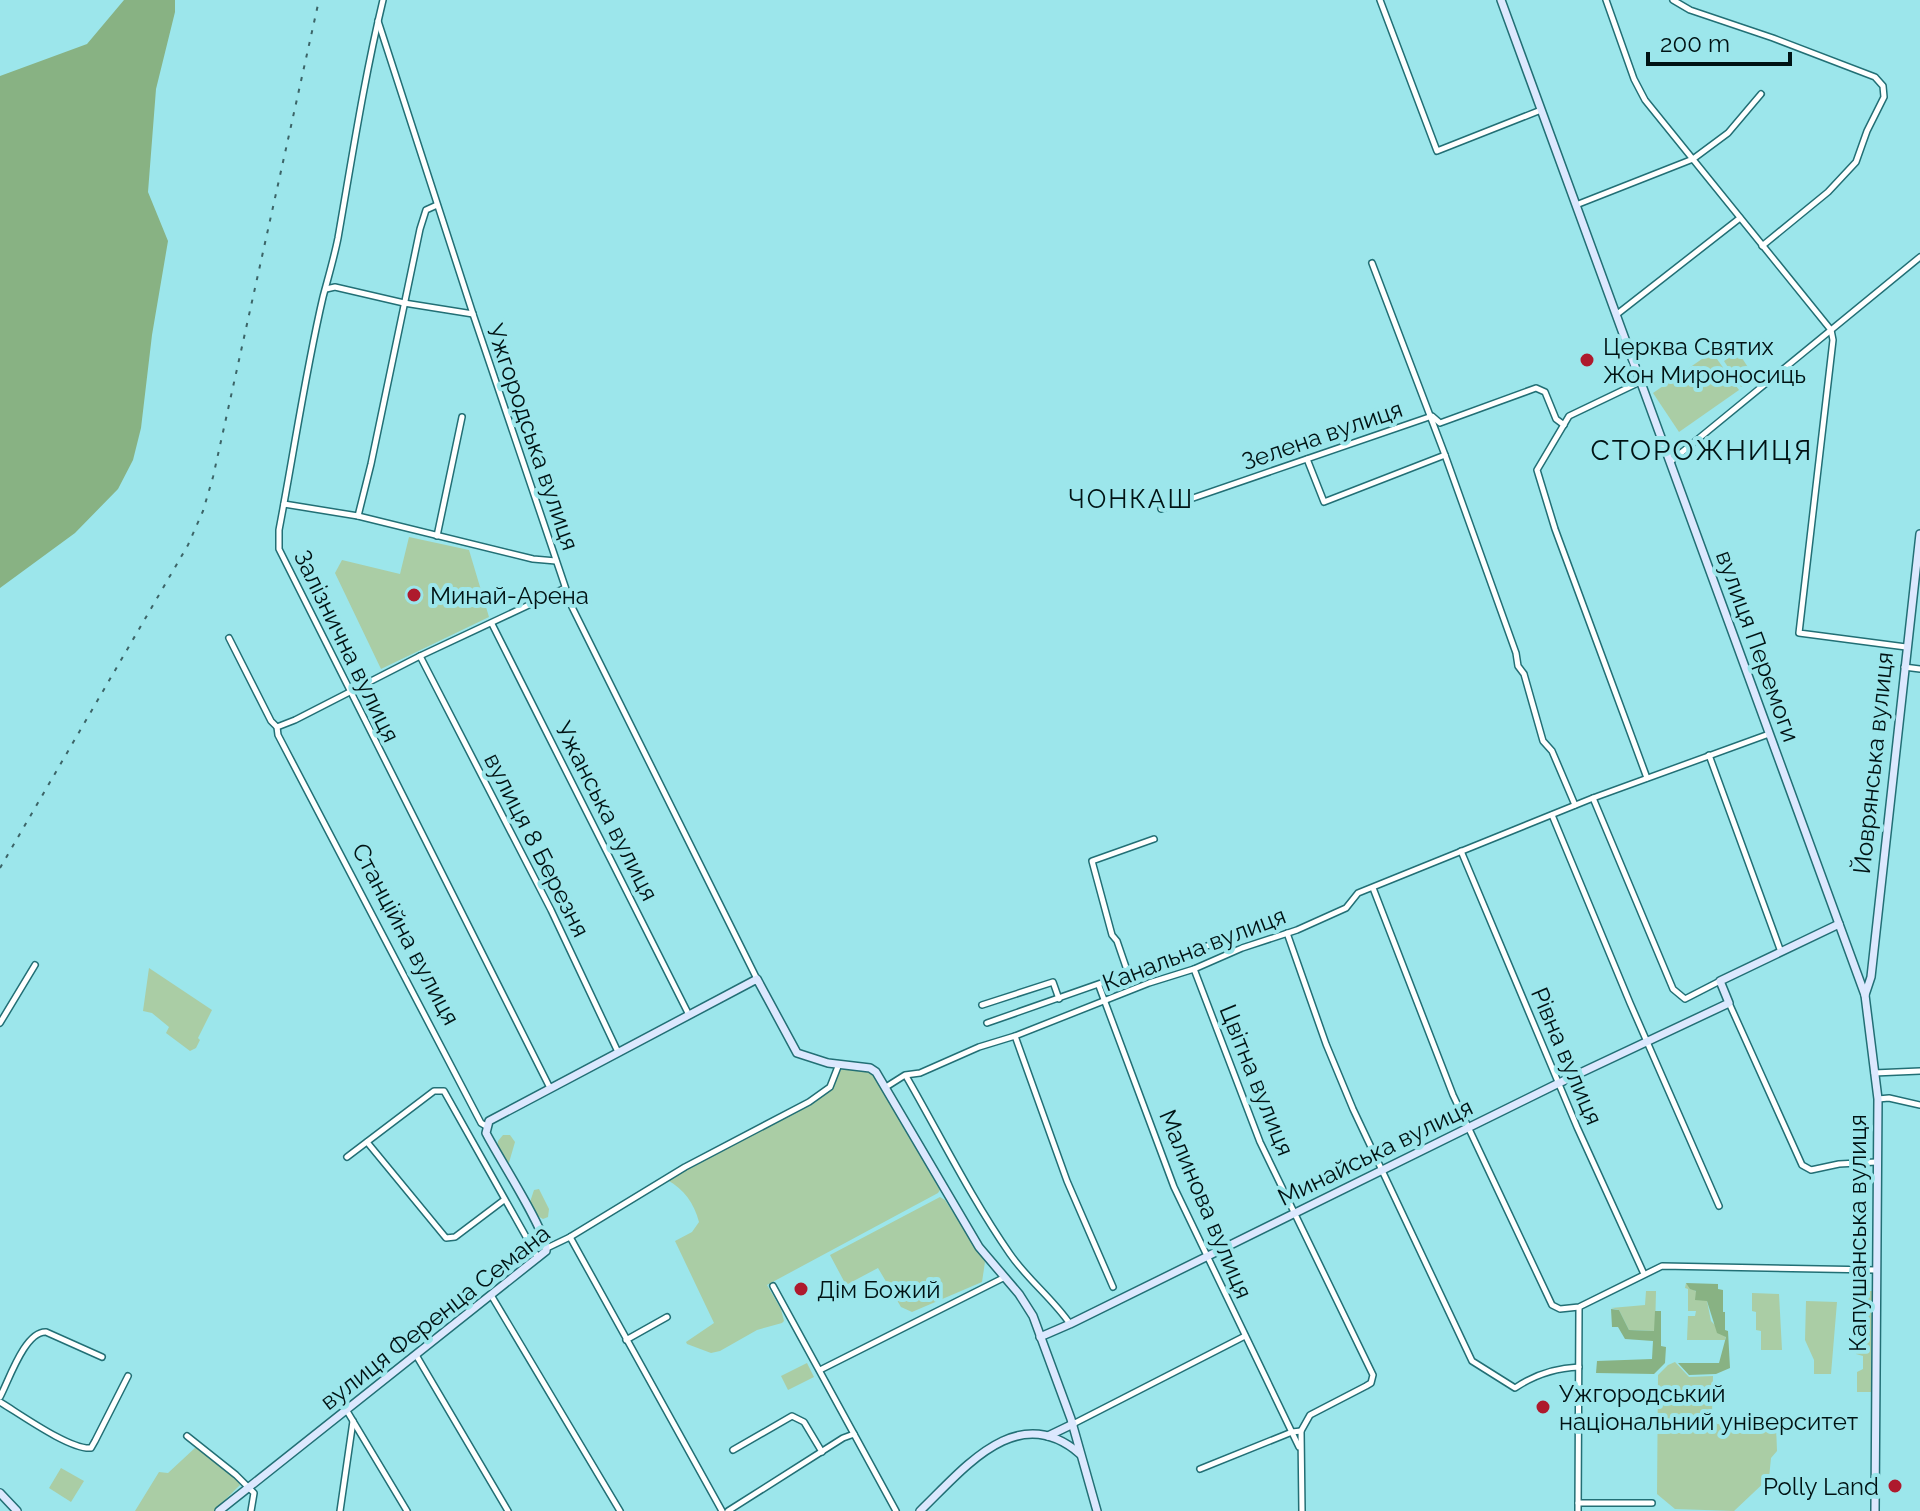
<svg xmlns="http://www.w3.org/2000/svg" width="1920" height="1511" viewBox="0 0 1920 1511" font-family="Raleway,sans-serif">
<style>
.green{fill:#aacda5}
.forest{fill:#88b283}
.lines{fill:none;stroke-linecap:round;stroke-linejoin:round}
.street-casing{stroke:#226f75;stroke-width:8}
.secondary-casing{stroke:#226f75;stroke-width:10}
.street{stroke:#fff;stroke-width:5}
.secondary{stroke:#dce8fe;stroke-width:7}
.rail{stroke:#3c6467;stroke-width:2;stroke-dasharray:4 8;stroke-linecap:butt}
.poi-dot{fill:#ae1a2d;stroke:#9ce6eb;stroke-width:3}
.labels{text-anchor:middle;dominant-baseline:central;stroke-width:8;stroke-linejoin:round;paint-order:stroke}
.poi-label{font-size:24px;fill:#001314;stroke:#9ce6eb;text-anchor:start}
.street-label{font-size:24px;fill:#001314;stroke:#9ce6eb}
.neighbourhood-label{font-size:26px;letter-spacing:2px;fill:#001314;stroke:#9ce6eb}
.quarter-label{font-size:28px;letter-spacing:2px;fill:#001314;stroke:#9ce6eb}
</style>
<rect width="100%" height="100%" fill="#9ce6eb"/>
<g class="green">
<polygon points="1712,352 1739,390 1679,432 1653,393"/>
<polygon points="1738,352 1755,378 1741,387 1724,361"/>
<polygon points="409,537 469,550 489,617 381,669 335,573 342,560 400,574"/>
<polygon points="149,968 212,1010 198,1038 200,1040 196,1048 190,1051 166,1033 169,1027 152,1013 143,1011"/>
<path d="M845 1069 866 1070 872 1073 940 1190 938 1193 767 1285 781 1309 784 1321 782 1323 757 1330 720 1351 711 1353 687 1344 686 1342 714 1323 675 1241 692 1232 699 1222C694 1203 684 1189 667 1180L831 1088 841 1070Z"/>
<polygon points="503,1135 510,1135 515,1142 508,1166 497,1147 498,1141"/>
<polygon points="539,1189 549,1209 548,1217 543,1219 534,1214 529,1205 534,1190"/>
<polygon points="940,1197 945,1200 985,1262 982,1282 912,1312 901,1307 878,1268 846,1285 830,1255"/>
<polygon points="1686,1283 1707,1301 1711,1321 1726,1336 1725,1340 1687,1340 1688,1316 1695,1316 1696,1311 1688,1311 1688,1289 1685,1288"/>
<polygon points="1646,1291 1656,1291 1655,1331 1629,1330 1619,1310 1611,1308 1645,1305"/>
<polygon points="1868,1291 1872,1291 1871,1392 1857,1392 1857,1372 1863,1369 1863,1356 1856,1354 1856,1332 1864,1331 1864,1302 1867,1301"/>
<polygon points="1752,1293 1779,1294 1782,1350 1761,1350 1761,1331 1756,1330 1756,1312 1752,1311"/>
<polygon points="1806,1301 1837,1302 1831,1374 1814,1374 1814,1360 1805,1340"/>
<polygon points="1675,1362 1689,1377 1713,1376 1712,1414 1717,1424 1776,1425 1777,1451 1771,1458 1769,1478 1734,1511 1675,1509 1657,1494 1658,1375 1668,1365"/>
<polygon points="807,1363 814,1377 788,1390 781,1376"/>
<polygon points="196,1447 235,1477 240,1485 214,1511 135,1511 159,1472 168,1473"/>
<polygon points="61,1468 84,1481 71,1502 49,1488"/>
</g>
<g class="forest">
<polygon points="124,0 175,0 175,12 156,89 148,192 168,241 152,335 141,428 133,460 118,489 75,533 0,588 0,76 87,44"/>
<polygon points="1686,1283 1718,1284 1718,1289 1723,1290 1723,1312 1725,1312 1725,1330 1728,1331 1730,1368 1716,1374 1689,1375 1678,1363 1719,1363 1726,1337 1717,1333 1707,1301 1695,1300 1696,1291 1690,1289"/>
<polygon points="1611,1309 1619,1310 1629,1330 1654,1331 1655,1311 1661,1311 1661,1346 1666,1347 1665,1363 1654,1374 1596,1373 1597,1361 1652,1359 1653,1341 1625,1339 1618,1327 1612,1327"/>
</g>
<g class="lines">
<g class="street-casing">
<g id="street">
<path d="M383 0C364 79 352 158 338 238 334 258 328 278 323 297 305 374 294 452 279 530V549L550 1088"/>
<polyline points="1380,0 1437,151 1541,110"/>
<polyline points="1606,0 1634,79 1645,100 1831,330 1833,340 1799,633 1906,647"/>
<polyline points="1673,0 1690,10 1773,38 1875,77 1883,86 1884,97 1867,131 1856,162 1828,192 1762,246"/>
<polyline points="378,21 473,314 572,607 757,979"/>
<polyline points="1576,205 1693,159 1728,133 1761,94"/>
<polyline points="1372,263 1445,455 1516,653 1518,666 1524,674 1543,741 1552,751 1575,805"/>
<polyline points="326,289 335,287 404,303 473,314"/>
<polyline points="1616,315 1740,218"/>
<polyline points="1640,382 1569,416 1537,470 1555,529 1647,778"/>
<polyline points="1307,459 1324,502 1445,455"/>
<polyline points="1670,462 1920,257"/>
<polyline points="284,504 358,516 533,559 556,561"/>
<polyline points="1161,509 1432,416 1440,423 1536,388 1545,392 1556,419 1564,425"/>
<polyline points="358,516 371,464 420,229 426,210 437,205"/>
<polyline points="437,536 462,417"/>
<polyline points="492,624 689,1015"/>
<polyline points="229,638 271,721 277,727 278,735 481,1123 486,1126"/>
<polyline points="420,656 551,910 618,1052"/>
<polyline points="1904,667 1920,669"/>
<polyline points="277,727 295,720 420,656 565,588"/>
<polyline points="1709,755 1781,952"/>
<polyline points="1593,798 1673,989 1685,999 1720,981"/>
<polyline points="1552,815 1630,1003 1719,1206"/>
<polyline points="1461,851 1577,1127 1644,1274"/>
<polyline points="1373,888 1453,1095 1552,1305 1560,1309 1579,1307 1662,1266 1876,1270"/>
<path d="M1287 933 1326 1044 1353 1109 1472 1361 1515 1388C1534 1375 1555 1368 1579 1367"/>
<polyline points="1194,969 1260,1142 1373,1375 1371,1383 1366,1386 1310,1415 1301,1431 1302,1511"/>
<polyline points="1128,973 1117,941 1112,935 1092,861 1154,839"/>
<polyline points="1099,986 1174,1187 1299,1447"/>
<polyline points="1729,1003 1802,1165 1811,1170 1839,1164 1876,1162"/>
<polyline points="982,1005 1053,982 1059,999"/>
<polyline points="0,1023 35,965"/>
<polyline points="987,1023 1264,926"/>
<polyline points="1015,1036 1067,1181 1113,1287"/>
<polyline points="1874,1073 1920,1071"/>
<path d="M906 1076C940 1135 971 1198 1010 1254 1028 1280 1053 1299 1070 1324"/>
<polyline points="886,1087 905,1075 920,1073 979,1047 1015,1036 1149,983 1194,969 1242,948 1297,930 1346,908 1358,893 1593,798 1769,734"/>
<polyline points="1878,1099 1889,1098 1920,1105"/>
<polyline points="367,1142 446,1238 455,1237 504,1200"/>
<polyline points="347,1157 434,1091 444,1091 538,1258"/>
<polyline points="570,1237 722,1511"/>
<polyline points="547,1248 570,1237 685,1167 809,1102 830,1087 839,1064"/>
<polyline points="773,1286 854,1434"/>
<polyline points="491,1295 620,1511"/>
<polyline points="626,1340 667,1317"/>
<polyline points="416,1355 508,1511"/>
<polyline points="820,1370 1003,1278"/>
<path d="M0 1397C9 1380 25 1331 46 1332L102 1357"/>
<path d="M0 1402C20 1414 70 1450 91 1448L95 1441 128 1376"/>
<polyline points="347,1411 407,1511"/>
<polyline points="1073,1424 1245,1336"/>
<polyline points="187,1436 236,1475 254,1493 251,1511"/>
<polyline points="733,1450 792,1416 804,1422 822,1452"/>
<polyline points="1200,1469 1292,1432 1301,1431"/>
<polyline points="1578,1503 1652,1503"/>
<polyline points="340,1511 353,1421"/>
<polyline points="728,1511 843,1438 854,1434 896,1511"/>
<polyline points="1578,1511 1579,1308"/>
</g>
</g>
<g class="secondary-casing">
<g id="secondary">
<polyline points="1501,0 1865,995 1878,1099 1875,1511"/>
<polyline points="1865,995 1871,977 1920,534"/>
<polyline points="1040,1337 1070,1324 1559,1083 1729,1003 1720,981 1839,924"/>
<polyline points="1048,1436 1073,1424"/>
<polyline points="0,1493 17,1511"/>
<path d="M219 1511 546 1251C549 1235 497 1155 486 1133L489 1121 757 979 797 1053 828 1063 870 1068 876 1072 979 1247 1019 1294 1033 1316 1071 1419 1097 1511"/>
<path d="M920 1511C963 1470 1017 1399 1080 1454"/>
</g>
</g>
<use href="#street" class="street"/>
<use href="#secondary" class="secondary"/>
<polyline class="rail" points="0,868 188,545 203,511 213,477 319,0"/>
</g>
<g class="poi-dot">
<circle cx="1587" cy="360" r="8"/>
<circle cx="414" cy="595" r="8"/>
<circle cx="801" cy="1289" r="8"/>
<circle cx="1543" cy="1407" r="8"/>
<circle cx="1895" cy="1486" r="8"/>
</g>
<g class="labels">
<g class="poi-label">
<text x="1603" y="346">Церква Святих<tspan x="1603" dy="28">Жон Мироносиць</tspan></text>
<text x="430" y="595">Минай-Арена</text>
<text x="817" y="1289">Дім Божий</text>
<text x="1559" y="1393">Ужгородський<tspan x="1559" dy="28">національний університет</tspan></text>
<text x="1879" y="1486" text-anchor="end">Polly Land</text>
</g>
<g class="street-label">
<text transform="translate(1322 435) rotate(-19)">Зелена вулиця</text>
<text transform="translate(533 437) rotate(71)">Ужгородська вулиця</text>
<text transform="translate(347 646) rotate(64)">Залізнична вулиця</text>
<text transform="translate(1758 646) rotate(70)">вулиця Перемоги</text>
<text transform="translate(1873 763) rotate(-84)">Йоврянська вулиця</text>
<text transform="translate(607 811) rotate(63)">Ужанська вулиця</text>
<text transform="translate(537 845) rotate(63)">вулиця 8 Березня</text>
<text transform="translate(406 934) rotate(62)">Станційна вулиця</text>
<text transform="translate(1194 949) rotate(-21)">Канальна вулиця</text>
<text transform="translate(1567 1056) rotate(67)">Рівна вулиця</text>
<text transform="translate(1257 1080) rotate(68)">Цвітна вулиця</text>
<text transform="translate(1375 1152) rotate(-26)">Минайська вулиця</text>
<text transform="translate(1206 1204) rotate(67)">Малинова вулиця</text>
<text transform="translate(1857 1233) rotate(-90)">Капушанська вулиця</text>
<text transform="translate(435 1317) rotate(-38)">вулиця Ференца Семана</text>
</g>
<g class="neighbourhood-label">
<text x="1131" y="499">ЧОНКАШ</text>
</g>
<g class="quarter-label">
<text x="1702" y="450">СТОРОЖНИЦЯ</text>
</g>
</g>
<path d="M1648 52v12h142v-12" fill="none" stroke="#001314" stroke-width="4"/>
<text x="1660" y="52" font-size="24" fill="#001314" stroke="#9ce6eb" stroke-width="6" paint-order="stroke">200 m</text>
</svg>
